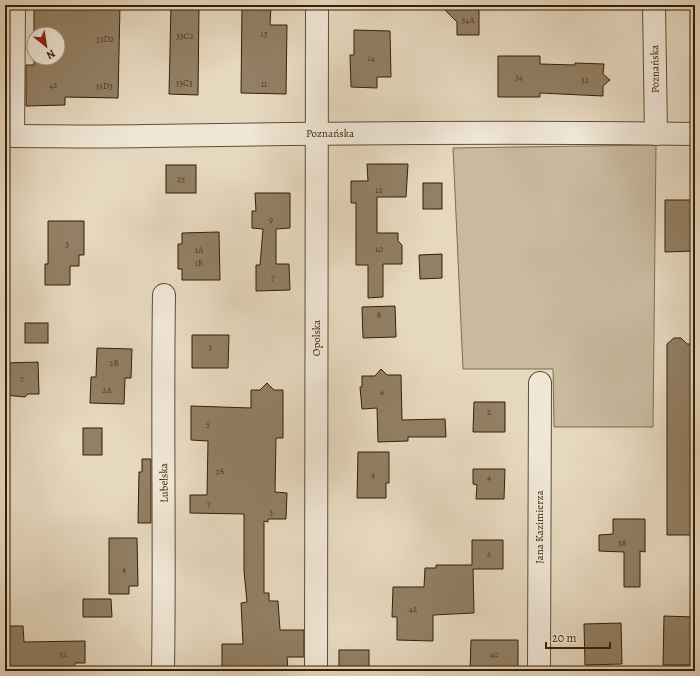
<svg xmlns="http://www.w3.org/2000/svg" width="700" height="676" viewBox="0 0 700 676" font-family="Alegreya,serif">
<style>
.green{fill:#c8b99f;stroke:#7f6c50}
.building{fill:#927f64;stroke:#361f01}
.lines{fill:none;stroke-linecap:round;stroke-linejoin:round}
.minor-casing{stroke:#624d30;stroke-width:24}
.minor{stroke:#efe6d5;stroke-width:22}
.labels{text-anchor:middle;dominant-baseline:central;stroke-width:4;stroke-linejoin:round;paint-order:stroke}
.number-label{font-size:9px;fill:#4d371a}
.street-label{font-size:11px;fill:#361f01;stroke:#efe6d5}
</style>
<rect width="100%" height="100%" fill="#e6d8bf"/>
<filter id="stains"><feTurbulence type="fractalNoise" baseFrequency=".005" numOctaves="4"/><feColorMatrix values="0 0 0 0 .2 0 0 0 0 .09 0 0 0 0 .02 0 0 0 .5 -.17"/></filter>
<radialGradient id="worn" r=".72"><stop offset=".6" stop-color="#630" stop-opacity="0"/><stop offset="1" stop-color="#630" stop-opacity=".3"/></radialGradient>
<polygon class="green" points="656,145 653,427 554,427 553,369 463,369 453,148"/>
<g class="building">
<polygon points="91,5 120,5 118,98 65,97 65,105 26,106 26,65 34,65 34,58 58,58 58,34 34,34 34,7 91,7"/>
<polygon points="171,5 199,5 198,95 169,94"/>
<polygon points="242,5 271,5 270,25 287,25 286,94 241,93"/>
<polygon points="440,5 479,5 479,35 457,35 457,22"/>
<polygon points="354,30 390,31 391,77 377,77 377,88 351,87 350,55 354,55"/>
<polygon points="498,56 540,56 540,64 575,65 575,63 604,64 603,74 610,80 603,86 603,96 540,93 540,97 498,97"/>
<polygon points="367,164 408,164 406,197 377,197 377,233 398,233 398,241 402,245 402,264 383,264 383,297 368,298 368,265 356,265 356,203 351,203 351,181 368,181"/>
<rect x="166" y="165" width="30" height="28"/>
<rect x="423" y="183" width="19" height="26"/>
<polygon points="255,193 290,193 290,228 276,229 276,264 289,264 290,290 256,291 256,265 260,265 263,229 252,228 252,211 256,211"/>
<polygon points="665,200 695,200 695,251 665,252"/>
<polygon points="48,221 84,221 84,255 79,255 79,266 70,266 70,285 45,285 45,264 48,264"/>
<polygon points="219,232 220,280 182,280 182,269 178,269 178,244 182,244 182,233"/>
<polygon points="442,254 442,278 420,279 419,255"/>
<polygon points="395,306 396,337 363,338 362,307"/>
<rect x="25" y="323" width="23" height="20"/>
<polygon points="192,335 229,335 228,368 192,368"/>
<polygon points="674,338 681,338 687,344 695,344 693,459 695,459 695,493 693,493 692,535 667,535 667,344"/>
<polygon points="97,348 132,349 131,378 125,378 124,404 90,403 91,377 96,377"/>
<polygon points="38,362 39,394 28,394 25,397 5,395 5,363"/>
<polygon points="381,369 387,375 401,375 402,420 445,419 446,437 408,437 408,441 378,442 377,408 362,409 360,387 362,387 362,376 375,376"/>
<polygon points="267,383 274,390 283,390 283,438 276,438 275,492 287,493 286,519 268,519 268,522 264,521 264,593 269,593 269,601 278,601 280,630 304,630 304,657 287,657 288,671 222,671 222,644 243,644 241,603 247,602 244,571 244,514 190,513 190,495 207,495 208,441 191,440 191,406 251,408 251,390 260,390"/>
<polygon points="474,402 505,402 505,432 473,432"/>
<rect x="83" y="428" width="19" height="27"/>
<polygon points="358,452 389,452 389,483 386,483 386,498 357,498"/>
<polygon points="142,459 151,459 151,523 138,523 139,472 142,472"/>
<polygon points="473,469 505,469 504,499 476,499 477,485 473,484"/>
<polygon points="613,519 645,519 645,552 640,551 640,587 624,587 624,552 599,551 599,535 613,534"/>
<polygon points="109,538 137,538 138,586 129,586 129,594 109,594"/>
<polygon points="472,540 503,540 503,569 473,569 474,613 433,615 433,641 397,640 397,617 392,617 393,587 424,587 425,568 436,568 436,565 472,565"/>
<polygon points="83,599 111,599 112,617 83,617"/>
<polygon points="664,616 694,617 694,665 663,665"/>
<polygon points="621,623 622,664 585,665 584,624"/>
<polygon points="5,626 23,626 24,642 85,641 85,663 75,663 75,671 5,671"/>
<polygon points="471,640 518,640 518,668 488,668 489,671 470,671"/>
<rect x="339" y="650" width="30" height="21"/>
</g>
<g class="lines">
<g class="minor-casing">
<g id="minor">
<polyline points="654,5 656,134"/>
<path d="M5 136C52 136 100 137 147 136 330 133 512 131 695 134"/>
<polyline points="13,136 14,5"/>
<path d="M163 671C165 546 162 421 164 295"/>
<polyline points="316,671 317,5"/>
<polyline points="539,671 540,383"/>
</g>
</g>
<use href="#minor" class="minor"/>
</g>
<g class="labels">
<g class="number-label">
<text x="468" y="20">34A</text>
<text x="264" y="34">13</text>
<text x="185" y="36">33C2</text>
<text x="105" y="39">33D2</text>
<text x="371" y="58">14</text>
<text x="519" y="77">34</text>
<text x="585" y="80">32</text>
<text x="184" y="83">33C3</text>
<text x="264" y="84">11</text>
<text x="53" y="85">42</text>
<text x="104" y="86">33D3</text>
<text x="181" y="179">25</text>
<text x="379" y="190">12</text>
<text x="271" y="220">9</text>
<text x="67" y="244">3</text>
<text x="379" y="249">10</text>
<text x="199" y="250">1A</text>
<text x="199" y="263">1B</text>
<text x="273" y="277">7</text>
<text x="379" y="315">8</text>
<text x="210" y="347">3</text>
<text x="114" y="363">2B</text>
<text x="22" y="378">7</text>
<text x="107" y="390">2A</text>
<text x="382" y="392">6</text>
<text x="489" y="412">2</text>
<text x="208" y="424">5</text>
<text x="220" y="471">7A</text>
<text x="373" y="474">4</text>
<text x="489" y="477">4</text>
<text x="209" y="503">7</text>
<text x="271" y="512">3</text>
<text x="622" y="543">38</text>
<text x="489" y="554">6</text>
<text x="124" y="569">4</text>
<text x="413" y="609">42</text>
<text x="63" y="654">52</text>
<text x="494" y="654">40</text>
</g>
<g class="street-label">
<text transform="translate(655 69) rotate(-91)">Poznańska</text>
<text x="330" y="133">Poznańska</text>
<text transform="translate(316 338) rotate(-90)">Opolska</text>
<text transform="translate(164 483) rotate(-91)">Lubelska</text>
<text transform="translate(539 527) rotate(-90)">Jana Kazimierza</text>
</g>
</g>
<rect width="700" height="676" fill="none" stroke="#e6d8bf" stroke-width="20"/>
<rect x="6" y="6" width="688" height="664" fill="none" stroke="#361f01" stroke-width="2"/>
<rect x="10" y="10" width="680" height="656" fill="none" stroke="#361f01"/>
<g transform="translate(46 46) rotate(150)"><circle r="19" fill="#efe6d5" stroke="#a59680"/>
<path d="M0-3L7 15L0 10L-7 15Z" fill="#8f2418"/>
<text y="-6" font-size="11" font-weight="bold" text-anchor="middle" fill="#361f01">N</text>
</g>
<path d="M546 642v6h64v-6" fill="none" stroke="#361f01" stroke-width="2"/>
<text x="552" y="642" font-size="12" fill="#361f01" stroke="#efe6d5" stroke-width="3" paint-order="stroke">20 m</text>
<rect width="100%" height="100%" filter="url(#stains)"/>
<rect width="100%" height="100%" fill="url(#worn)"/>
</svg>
